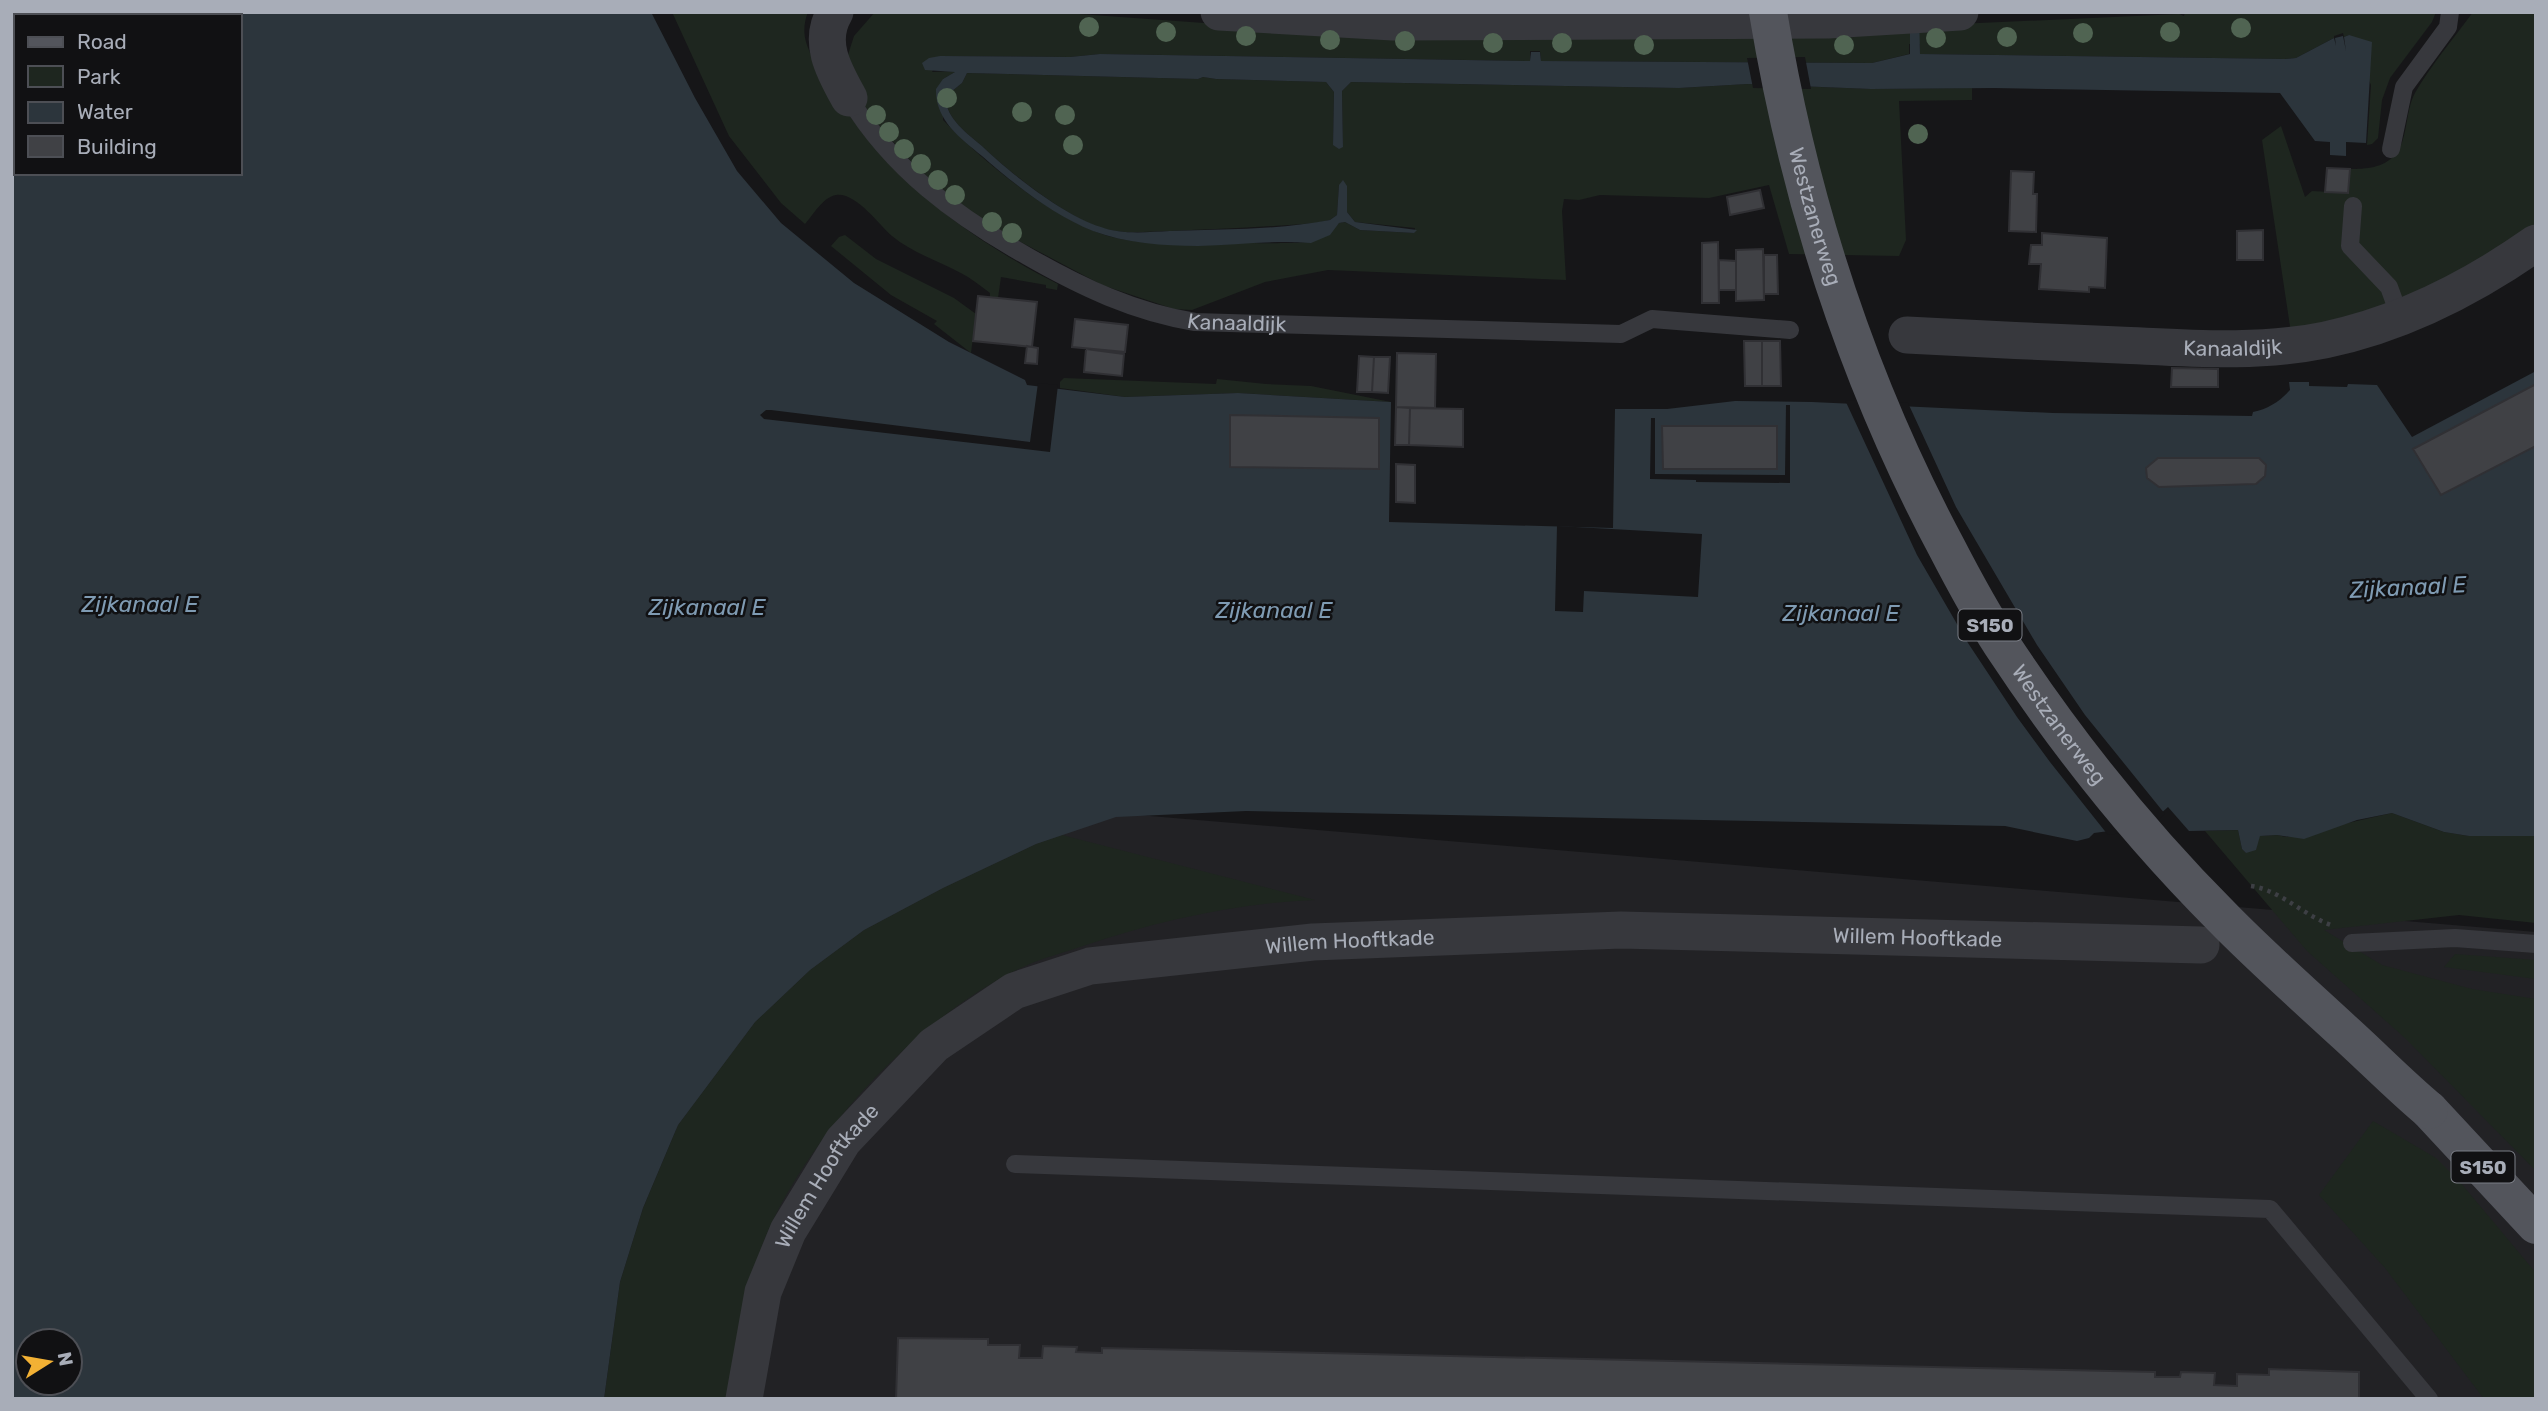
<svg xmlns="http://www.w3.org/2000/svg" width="2548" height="1411" viewBox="0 0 2548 1411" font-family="Rubik,sans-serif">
	<rect width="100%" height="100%" fill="#161618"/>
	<path fill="#222225" d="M684 777 2536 932V1399H670Z"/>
	<path fill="#1e261f" d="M672 12H808C797 40 813 57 827 81 882 173 963 236 1058 284L1057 290 1046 288V285L1001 277 998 298 990 297V293C983 288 976 282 968 277 943 262 915 255 892 236 879 225 856 192 836 195 823 197 813 215 805 224L781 203 729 136Z
		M875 12H1051L1246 26 1935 25 2179 14 2184 16 2185 12H2436L2432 22 2390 78 2382 100 2378 138 2372 144 2367 145 2371 85 2349 35 2344 37 2343 33 2334 36V38L2296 58 2285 59 1920 54V44H1909V54L1872 63 1541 61 1540 51H1530V61L1100 54 1070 57 940 56 932 72 957 71 943 79V120C982 161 1057 223 1112 237 1154 247 1197 244 1239 243 1251 243 1307 244 1313 241 1322 236 1331 229 1339 223L1345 222 1360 230 1414 233 1415 228 1355 222 1347 212V186L1339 185 1337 215 1330 220 1316 223C1267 227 1219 229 1171 231 1148 231 1124 235 1101 228 1065 216 1010 173 982 146 968 134 944 117 946 96L962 83 967 73 1198 79 1203 77 1216 79 1326 82 1334 92 1333 145 1343 146 1342 91 1351 82 1679 88 1746 84 1871 89 1972 88V100L1899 101 1906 240 1899 256 1789 254 1769 185 1709 198 1600 195 1579 200 1564 199 1562 211 1566 280 1328 270 1265 282 1192 310 1174 309 1102 285 987 224 929 180 880 128 856 94 846 61 854 36Z
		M2473 12H2536V232L2446 287 2291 333 2262 140 2281 126 2305 197 2312 191 2348 193 2350 169C2366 169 2383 168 2395 155 2408 141 2405 111 2415 93 2431 65 2454 38 2473 12Z
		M845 235 876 259 954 298 976 314 971 353 934 324 937 321 891 295 831 246 839 237Z
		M1064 378 1216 384 1217 379 1266 384 1311 386 1391 402 1238 393 1125 397 1060 388V382Z
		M2392 813 2444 832 2469 836H2536V923L2459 915 2324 930 2382 965 2472 989 2536 999V1171L2405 1038 2307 951 2205 831 2238 830 2242 849 2246 853 2260 836 2277 835 2286 837Z
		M1062 835 1315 900C1236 903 1158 921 1083 946 1066 952 1049 956 1032 963 926 1008 809 1132 765 1238 744 1290 741 1344 735 1399H604L620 1282 643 1208 678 1125 755 1022 810 970 864 930 943 888 1036 844Z
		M2455 954 2536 960V979L2444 967Z
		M2373 1121 2436 1158 2460 1182 2536 1273V1399H2484L2385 1268 2319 1195Z"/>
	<path fill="#2c353c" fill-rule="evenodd" d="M12 12H651L695 98 737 171 781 223 854 283 949 342 1025 380 1027 385 1125 397 1238 393 1391 402 1389 522 1613 528 1615 409H1667L1735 401 1812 402 2053 413 2252 416 2253 412C2268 409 2280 401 2290 390L2289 382H2309V386L2347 387 2348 384 2377 385 2412 437 2536 371V836H2469L2444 832 2392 813 2357 820 2304 839 2277 835 2260 836 2256 850 2246 853 2242 849 2238 830 2189 831 2168 807 2147 826 2094 833 2089 838 2077 841 2005 826 1246 811 1116 817 1036 844 943 888 864 930 810 970 755 1022 678 1125 643 1208 620 1282 604 1399H12ZM16 16H240V173H16ZM28 1341H70V1383H28Z
		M1910 12H1919L1920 54 2285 59 2296 58 2334 38 2336 46 2335 38 2343 36 2346 51 2344 37 2349 35 2372 42 2366 143 2346 142V156L2330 155V142L2315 141 2280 93 1994 88 1871 89 1747 84 1679 88 1351 82 1342 91 1343 147 1339 149 1333 145 1334 92 1326 82 1216 79 1203 77 1198 79 967 73 962 83 946 96C944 117 968 134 982 146 1010 173 1063 215 1101 227 1122 235 1148 232 1170 231 1223 229 1278 230 1330 220L1337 215 1339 185 1343 180 1347 186V212L1355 222 1417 230 1414 233 1360 230 1345 222 1339 223 1330 235 1311 243C1273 240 1236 245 1198 246 1164 246 1125 243 1093 231 1053 215 1014 184 982 156 960 138 935 120 936 89L943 79 955 72 925 70 922 63 929 58 940 56 1070 57 1100 54 1530 61 1531 52H1540L1541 61 1872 63 1910 54Z"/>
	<path fill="#161618" d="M1805 57 1811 89 1753 88 1747 58Z
		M1038 383 1058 385 1050 452 764 419 760 415 766 410H771L1030 442Z
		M1845 400 1908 403 1956 507 2037 645 2085 715 2165 814 2149 829 2108 835 2050 762 2017 717 1968 643 1917 555Z
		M1786 405H1790V483L1696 482V480L1650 479 1651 418H1655V474L1785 475Z
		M1557 526 1702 534 1698 597 1584 591 1583 612 1555 611Z"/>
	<path fill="#404145" stroke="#303034" stroke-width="2" d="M2327 168 2350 169 2348 193 2325 192Z
		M2011 171 2034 172 2033 194H2037L2036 232 2009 231Z
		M1760 190 1764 208 1730 215 1727 197Z
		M2263 230V260H2237V231Z
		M2042 233 2107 238 2105 288 2089 287V292L2039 289 2041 264H2029L2031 245H2042Z
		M1718 242 1719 303H1702V243Z
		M1763 249 1764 300 1736 301V250Z
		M1764 255H1777L1778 294H1764Z
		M1719 260 1736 261V290H1719Z
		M978 296 1037 302 1032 347 973 341Z
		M1075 319 1128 325 1125 352 1072 347Z
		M1744 341H1762V386H1745Z
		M1762 341H1780L1781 386H1762Z
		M1027 346 1038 348 1037 364 1025 363Z
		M1086 349 1124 354 1122 376 1084 372Z
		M1397 353 1436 354 1435 408 1396 407Z
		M1359 356 1374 357 1372 392H1357Z
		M1374 357H1390L1388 393 1372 392Z
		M2172 368 2218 369V387H2171Z
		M2534 385 2536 388V446L2441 495 2413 449Z
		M1396 407 1410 408 1409 445H1395Z
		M1410 408 1463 409V447L1409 445Z
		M1230 415 1379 418V469L1230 467Z
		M1662 426H1777V469H1663Z
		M2158 458H2259L2266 465 2265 476 2256 484 2159 487 2147 478 2146 468Z
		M1396 464 1415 465V503L1396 502Z
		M898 1338 988 1339V1345H1020L1019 1358H1042L1043 1346 1077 1347 1076 1352 1102 1353V1348L2155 1372V1377H2180L2181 1372 2215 1373 2214 1385 2237 1386V1374L2269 1375V1369L2359 1372V1399H896Z"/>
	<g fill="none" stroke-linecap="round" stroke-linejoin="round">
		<path stroke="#3d3f44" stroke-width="4.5" stroke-dasharray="3.5 5" stroke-linecap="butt" d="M2251 886C2280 890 2303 915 2331 925"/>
		<g stroke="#37383d" stroke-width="18">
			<path id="s1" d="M849 98C892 169 956 216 1027 256 1081 287 1134 312 1195 322L1621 334 1652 319 1790 330"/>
			<path d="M2391 149 2404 87 2448 27 2450 12"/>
			<path d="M2353 206 2350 246 2389 287 2400 317"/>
			<path d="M2352 943 2455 938 2536 944"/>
			<path d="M1015 1164 2270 1209 2429 1399"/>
		</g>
		<g stroke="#37383d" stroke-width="37">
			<path d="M835 12C817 42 834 71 849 98"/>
			<path d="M1219 12 1393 22 1828 20 1960 12"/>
			<path id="s2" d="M1907 335C1978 339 2048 342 2119 345 2188 348 2257 354 2325 340 2402 324 2472 288 2536 243"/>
			<path id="s3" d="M744 1399 763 1292 788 1231 843 1141 934 1045 1014 991 1090 966 1313 942 1621 930 2201 945"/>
		</g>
		<path stroke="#53555c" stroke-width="38" d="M2429 1110 2536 1225"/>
		<path stroke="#53555c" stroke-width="38" id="s4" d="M1768 12C1799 199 1857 380 1947 548 1964 581 1982 614 2002 645 2066 742 2140 835 2222 917 2260 956 2302 993 2342 1030 2371 1056 2399 1085 2429 1110"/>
	</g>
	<g fill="#506452">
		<circle cx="1089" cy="27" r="10"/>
		<circle cx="2241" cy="28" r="10"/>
		<circle cx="1166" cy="32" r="10"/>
		<circle cx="2170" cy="32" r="10"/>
		<circle cx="2083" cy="33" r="10"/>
		<circle cx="1246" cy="36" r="10"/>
		<circle cx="2007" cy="37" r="10"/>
		<circle cx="1936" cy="38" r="10"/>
		<circle cx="1330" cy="40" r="10"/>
		<circle cx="1405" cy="41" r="10"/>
		<circle cx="1493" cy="43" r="10"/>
		<circle cx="1562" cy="43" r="10"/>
		<circle cx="1644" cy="45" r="10"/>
		<circle cx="1844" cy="45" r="10"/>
		<circle cx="947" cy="98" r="10"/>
		<circle cx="1022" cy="112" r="10"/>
		<circle cx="876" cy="115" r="10"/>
		<circle cx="1065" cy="115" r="10"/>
		<circle cx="889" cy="132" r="10"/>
		<circle cx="1918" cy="134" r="10"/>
		<circle cx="1073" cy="145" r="10"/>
		<circle cx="904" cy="149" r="10"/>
		<circle cx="921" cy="164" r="10"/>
		<circle cx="938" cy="180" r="10"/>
		<circle cx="955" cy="195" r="10"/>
		<circle cx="992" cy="222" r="10"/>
		<circle cx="1012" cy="233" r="10"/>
	</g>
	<g text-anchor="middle" stroke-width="5" stroke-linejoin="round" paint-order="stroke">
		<g fill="#111113" stroke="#7b7e86" stroke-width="2">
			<rect x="1958.5" y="609.5" width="63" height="31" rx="5"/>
			<rect x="2451.5" y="1151.5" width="63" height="31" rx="5"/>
		</g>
		<g font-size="19" font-weight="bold" fill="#a8adb8">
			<text x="1990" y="632">S150</text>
			<text x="2483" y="1174">S150</text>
		</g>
		<g font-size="21" fill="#a8adb8" stroke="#111113">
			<text dy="7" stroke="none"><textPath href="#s4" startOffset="210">Westzanerweg</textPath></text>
			<text dy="7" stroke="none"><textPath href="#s1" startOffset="464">Kanaaldijk</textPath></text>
			<text dy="7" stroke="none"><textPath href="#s2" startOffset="326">Kanaaldijk</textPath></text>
			<text dy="7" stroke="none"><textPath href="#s4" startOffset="777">Westzanerweg</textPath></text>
			<text dy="7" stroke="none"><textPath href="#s3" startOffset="1418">Willem Hooftkade</textPath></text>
			<text dy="7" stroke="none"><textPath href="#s3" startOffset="850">Willem Hooftkade</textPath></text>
			<text dy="7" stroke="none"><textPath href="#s3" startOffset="242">Willem Hooftkade</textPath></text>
		</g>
		<g font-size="23" font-style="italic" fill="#7f9bb3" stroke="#111113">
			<text transform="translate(2408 587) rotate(-3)" y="8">Zijkanaal E</text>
			<text x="140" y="612">Zijkanaal E</text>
			<text x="707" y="615">Zijkanaal E</text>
			<text x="1274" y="618">Zijkanaal E</text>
			<text x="1841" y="621">Zijkanaal E</text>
		</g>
	</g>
	<rect width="2548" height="1411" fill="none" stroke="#a8adb8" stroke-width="28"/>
	<rect x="14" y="14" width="228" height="161" fill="#111113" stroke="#4d4f55" stroke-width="2"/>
	<rect x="28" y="37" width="35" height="10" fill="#53555c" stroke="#4d4f55" stroke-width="2"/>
	<text x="77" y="49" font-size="21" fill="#a8adb8">Road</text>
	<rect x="28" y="66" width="35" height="21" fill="#1e261f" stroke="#4d4f55" stroke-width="2"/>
	<text x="77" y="84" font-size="21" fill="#a8adb8">Park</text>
	<rect x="28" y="102" width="35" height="21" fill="#2c353c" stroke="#4d4f55" stroke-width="2"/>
	<text x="77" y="119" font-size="21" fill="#a8adb8">Water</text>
	<rect x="28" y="136" width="35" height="21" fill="#404145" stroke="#4d4f55" stroke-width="2"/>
	<text x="77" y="154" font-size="21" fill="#a8adb8">Building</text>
	<g transform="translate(49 1362) rotate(79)"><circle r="33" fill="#111113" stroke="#4d4f55" stroke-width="2"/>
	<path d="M0-5L12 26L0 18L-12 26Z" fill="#f2b134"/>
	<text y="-10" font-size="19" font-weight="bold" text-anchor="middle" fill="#a8adb8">N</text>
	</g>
</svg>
